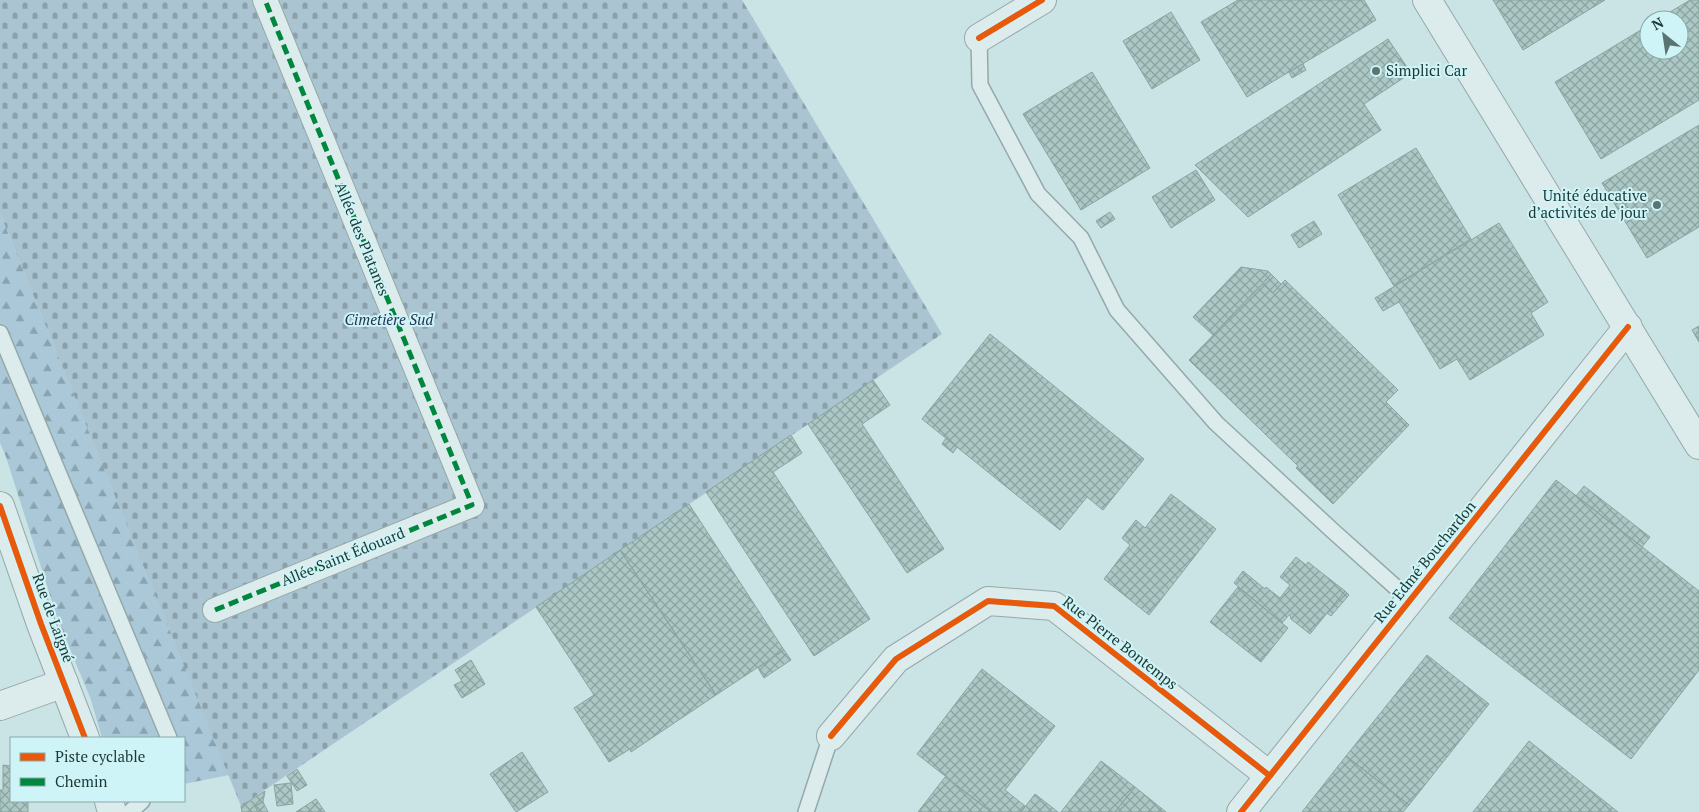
<svg xmlns="http://www.w3.org/2000/svg" width="1699" height="812" viewBox="0 0 1699 812" font-family="'PT Serif',serif">
	<defs>
		<pattern id="forest-firs" width="22" height="20" patternUnits="userSpaceOnUse" patternTransform="scale(1.25)"><rect width="22" height="20" fill="#abc8d9"/><path d="M5 1l3.5 6h-7zM16 11l3.5 6h-7z" fill="#8aa3b1"/></pattern>
		<pattern id="cemetery-stones" width="16" height="16" patternUnits="userSpaceOnUse" patternTransform="scale(1.25)"><rect width="16" height="16" fill="#abc4d2"/><path d="M2 7V4a2 2 0 0 1 4 0v3zM10 15v-3a2 2 0 0 1 4 0v3z" fill="#8aa0ab"/></pattern>
		<pattern id="building-cross-hatch" width="8" height="8" patternUnits="userSpaceOnUse" patternTransform="scale(1.25)"><rect width="8" height="8" fill="#abc8c5"/><path d="M0 0l8 8M0 8l8-8" fill="none" stroke="#8aa3a1"/></pattern>
	</defs>
	<rect width="100%" height="100%" fill="#cae3e5"/>
	<path fill="url(#forest-firs)" d="M0 213 229 775 184 784V738H102L91 700 57 617 6 457 0 443Z"/>
	<path fill="url(#cemetery-stones)" d="M0 0H742L942 334 241 806 0 213Z"/>
	<path fill="url(#building-cross-hatch)" stroke="#89a4a1" d="M1238 0H1364L1376 20 1247 97 1201 22Z
		M1493 0H1605L1523 50Z
		M1690 0H1699V100L1601 159 1555 82 1649 25V50H1679V20H1657Z
		M1171 12 1200 60 1152 89 1123 41Z
		M1388 39 1411 73 1364 104 1381 130 1248 217 1195 165Z
		M1303 64 1306 70 1292 78 1289 72Z
		M1092 72 1150 168 1081 210 1023 114Z
		M1699 125V227L1647 258 1602 183Z
		M1416 148 1471 239 1394 286 1338 195Z
		M1196 170 1215 200 1171 228 1152 197Z
		M1110 212 1115 219 1101 228 1096 221Z
		M1314 221 1322 234 1299 248 1291 235Z
		M1499 223 1548 302 1531 313 1544 335 1470 380 1457 359 1440 369 1399 302 1383 311 1375 298Z
		M1241 267 1268 271 1271 274 1213 335 1193 317Z
		M1271 274 1281 284 1273 293 1263 284Z
		M1285 280 1398 390 1386 402 1409 425 1333 504 1296 468 1298 466 1189 360 1263 284 1273 293Z
		M1699 326V342L1692 330Z
		M990 334 1144 459 1103 510 1087 497 1060 530 922 419Z
		M873 380 890 405 862 424 944 549 907 573 808 424Z
		M791 435 802 453 773 472 870 619 814 656 706 492Z
		M946 438 957 447 953 453 942 444Z
		M1556 480 1699 591V670L1631 759 1449 618Z
		M1584 486 1650 537 1642 547 1576 496Z
		M1171 494 1216 529 1149 615 1104 579 1130 545 1122 538 1136 520 1145 528Z
		M689 504 784 650 716 695 620 550Z
		M620 550 716 695 631 752 630 749 609 762 574 708 594 695 536 607Z
		M1296 557 1306 565 1308 562 1345 591 1310 634 1291 619 1290 614 1282 623 1234 583 1243 571 1265 589 1266 587 1280 598 1290 585 1280 577Z
		M1238 587 1288 628 1261 662 1210 622Z
		M1345 591 1349 595 1331 616 1327 613Z
		M784 650 791 660 764 678 758 668Z
		M1427 655 1489 704 1409 805 1346 756Z
		M471 660 485 684 462 698 454 685 462 681 455 670Z
		M982 669 1055 726 1005 790 1025 806 1021 812H991L917 754Z
		M1529 741 1618 812H1473Z
		M522 752 548 792 516 812 490 774Z
		M1346 756 1409 805 1403 812H1302Z
		M1101 761 1135 787 1115 812H1061Z
		M3 765 11 766V801H28V812H0V790H3Z
		M297 769 307 785 297 791 287 776Z
		M945 777 991 812H918Z
		M291 783 293 804 277 806 274 785Z
		M1135 787 1166 812H1115Z
		M265 791 263 802 255 806 258 812H242L241 806Z
		M1035 794 1058 812H1021Z
		M316 799 325 812H296Z
		M263 802 268 812H258L255 806Z"/>
	<g fill="none" stroke-linecap="round" stroke-linejoin="round">
		<g stroke="#94a9a8" stroke-width="18">
			<path id="service" d="M979 38 980 85 1038 194 1081 238 1117 310 1216 423 1334 532 1410 600
				M0 333 169 738
				M130 812 142 801
				M806 812 831 736"/>
		</g>
		<g stroke="#94a9a8" stroke-width="26">
			<path id="pedestrian" d="M215 610 472 505 265 0"/>
		</g>
		<g stroke="#94a9a8" stroke-width="30">
			<path id="minor" d="M1427 0 1699 445
				M979 38 1042 0
				M0 706 64 683
				M831 736 896 659 988 601 1054 606 1270 776
				M1241 812 1628 327"/>
		</g>
		<g stroke="#94a9a8" stroke-width="30">
			<path id="tertiary" d="M0 506 41 624 85 738
				M109 801 112 812"/>
		</g>
		<use href="#service" stroke="#dceced" stroke-width="15"/>
		<use href="#pedestrian" stroke="#dceced" stroke-width="24"/>
		<use href="#minor" stroke="#dceced" stroke-width="28"/>
		<use href="#tertiary" stroke="#dceced" stroke-width="28"/>
		<path stroke="#00873e" stroke-width="5" stroke-dasharray="10 5" stroke-linecap="butt" d="M215 610 472 505 265 0"/>
		<g stroke="#cff4f7" stroke-width="9">
			<path id="cycleway" d="M979 38 1042 0
				M0 506 41 624 85 738
				M831 736 896 659 988 601 1054 606 1270 776
				M1241 812 1628 327"/>
		</g>
		<use href="#cycleway" stroke="#e8590c" stroke-width="6"/>
	</g>
	<g fill="#597472" stroke="#cff4f7" stroke-width="2">
		<circle cx="1376" cy="71" r="5"/>
		<circle cx="1657" cy="205" r="5"/>
	</g>
	<g text-anchor="middle" stroke-width="4" stroke-linejoin="round" paint-order="stroke">
		<g font-size="15" fill="#1c3834" stroke="#cff4f7" text-anchor="start">
			<text x="1386" y="76">Simplici Car</text>
			<text x="1647" y="201" text-anchor="end">Unité éducative<tspan x="1647" dy="17">d’activités de jour</tspan></text>
		</g>
		<g font-size="15" fill="#1c3834" stroke="#cff4f7">
			<text transform="translate(362 239) rotate(68)" y="5">Allée des Platanes</text>
			<text transform="translate(343 557) rotate(-22)" y="5">Allée Saint Édouard</text>
			<text transform="translate(1425 562) rotate(-51)" y="5">Rue Edmé Bouchardon</text>
			<text transform="translate(53 618) rotate(70)" y="5">Rue de Laigné</text>
			<text transform="translate(1120 643) rotate(38)" y="5">Rue Pierre Bontemps</text>
		</g>
		<g font-size="15" font-style="italic" fill="#213556" stroke="#cff4f7">
			<text x="389" y="325">Cimetière Sud</text>
		</g>
	</g>
	<rect x="10" y="737" width="175" height="65" fill="#cff4f7" stroke="#87a9a9"/>
	<rect x="20" y="753" width="25" height="8" fill="#e8590c" stroke="#87a9a9"/>
	<text x="55" y="762" font-size="15" fill="#1c3834">Piste cyclable</text>
	<rect x="20" y="778" width="25" height="8" fill="#00873e" stroke="#87a9a9"/>
	<text x="55" y="787" font-size="15" fill="#1c3834">Chemin</text>
	<g transform="translate(1664 35) rotate(330)"><circle r="24" fill="#cff4f7" stroke="#87a9a9"/>
	<path d="M0-4L9 19L0 12L-9 19Z" fill="#597472"/>
	<text y="-8" font-size="14" font-weight="bold" text-anchor="middle" fill="#1c3834">N</text>
	</g>
</svg>
